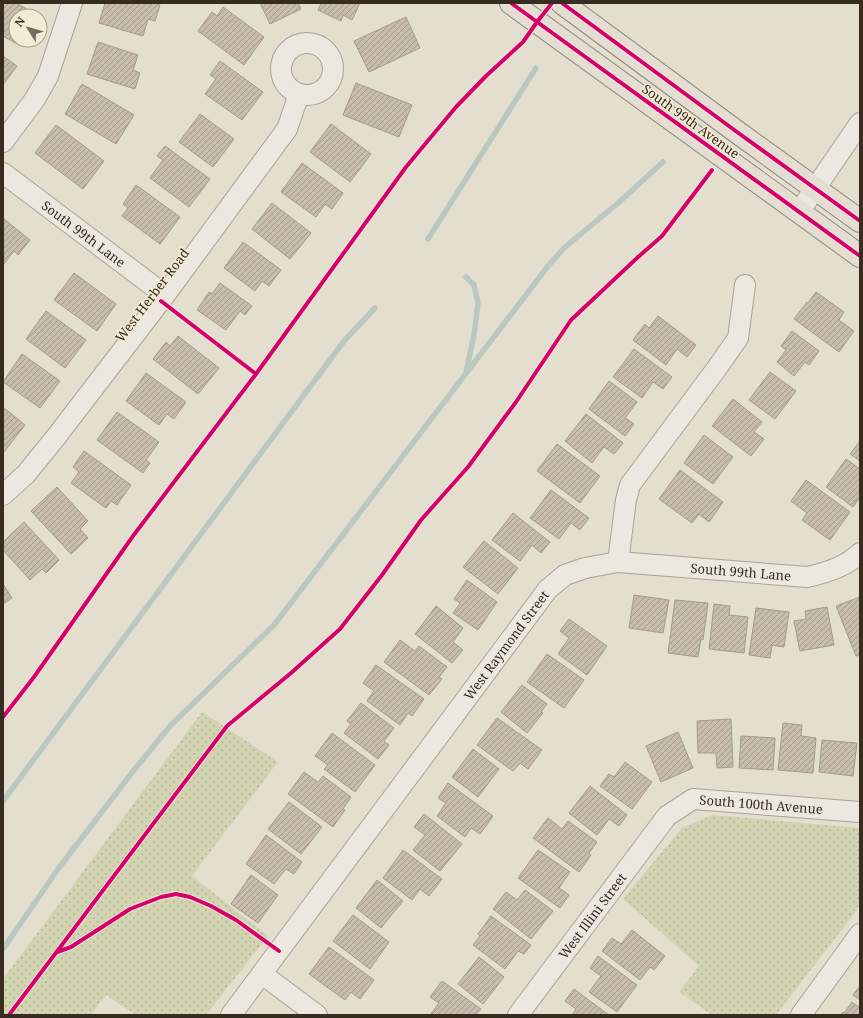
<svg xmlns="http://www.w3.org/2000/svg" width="863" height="1018" viewBox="0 0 863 1018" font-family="'Noto Serif',serif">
	<defs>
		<pattern id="grass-dots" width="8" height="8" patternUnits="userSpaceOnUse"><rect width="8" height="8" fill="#d2d3b1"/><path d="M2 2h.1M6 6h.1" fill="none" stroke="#b5b598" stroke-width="1.8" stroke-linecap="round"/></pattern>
		<pattern id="building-hatch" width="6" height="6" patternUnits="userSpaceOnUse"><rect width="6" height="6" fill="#c8bcaf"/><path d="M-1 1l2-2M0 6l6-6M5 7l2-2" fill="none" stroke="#a3998e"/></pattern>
	</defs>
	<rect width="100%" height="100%" fill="#e4dece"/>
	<path fill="url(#grass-dots)" d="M202 712 278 762 192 876 268 936 206 1015H136L106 995 91 1015H3V979Z
		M712 815 860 828V904L854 914 776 1015H712L679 992 699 966 623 899 682 828Z"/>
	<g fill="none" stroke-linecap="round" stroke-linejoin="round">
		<path stroke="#b9c9bf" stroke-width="5.5" d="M428 239 536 68
			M466 372 474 335 478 303 474 285 466 277
			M3 801 344 341 375 308
			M3 949 58 869 134 770 171 725 274 625 548 266 565 247 617 204 663 162"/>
	</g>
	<path fill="url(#building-hatch)" stroke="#a49a8d" d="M3 3H16L38 15 37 16H16V40H24L21 46 3 36Z
		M105 3H154L160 5 155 21 148 19 143 36 99 23Z
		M260 3H298L301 9 270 24Z
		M321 3H360L352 20 343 15 341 21 318 10Z
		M223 7 264 37 244 65 198 31 212 12 217 16Z
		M406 17 420 48 369 72 354 41Z
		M98 42 138 55 133 70 140 73 135 89 87 74Z
		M3 56 17 66 3 85Z
		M220 61 263 92 242 120 205 94 216 79 210 75Z
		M356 83 412 105 399 137 343 115Z
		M82 84 134 115 116 144 65 114Z
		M200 114 234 139 213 167 179 142Z
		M331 124 371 154 350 182 310 152Z
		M56 125 104 161 83 189 35 153Z
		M165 146 210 179 189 207 150 178 163 160 157 156Z
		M302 163 343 193 332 209 325 204 316 217 281 192Z
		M136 185 180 217 160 244 122 216 128 208 123 204Z
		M272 203 311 233 290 259 252 229Z
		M3 218 30 240 18 255 14 251 4 264 3 263Z
		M243 242 281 270 269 286 262 281 255 291 224 268Z
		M74 273 116 304 97 331 54 300Z
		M220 283 252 306 245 315 240 311 226 330 197 310 209 292 212 294Z
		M816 292 844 312 839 320 854 331 839 352 794 319 807 302 808 303Z
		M46 311 86 340 65 368 26 339Z
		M658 316 696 345 687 357 677 349 666 365 633 340 645 324 649 328Z
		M792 331 819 351 809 365 805 362 794 376 777 362 786 350 781 346Z
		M178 336 219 368 198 394 153 359 166 342 170 346Z
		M634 349 672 377 663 389 653 382 642 398 613 377Z
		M22 354 60 381 40 408 3 382Z
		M770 372 796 391 775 419 749 400Z
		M146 373 186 402 174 419 167 414 159 425 126 401Z
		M609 381 637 402 625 418 634 424 625 436 589 409Z
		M733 399 762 422 754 432 764 439 751 456 712 426Z
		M3 407 25 425 4 452 3 451Z
		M117 412 159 442 146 460 150 463 143 473 97 440Z
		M586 414 623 443 614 454 604 447 592 463 565 441Z
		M704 435 733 457 713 484 684 463Z
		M860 441V461L850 454Z
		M557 444 600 476 580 503 537 471Z
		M84 451 131 485 117 505 111 501 106 508 71 483 79 472 73 467Z
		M846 459 860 469V497L853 507 826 487Z
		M680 470 723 502 709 522 699 514 692 523 659 499Z
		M806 480 850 512 830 540 802 520 807 513 791 501Z
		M57 487 88 521 80 529 88 538 71 554 31 511Z
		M551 490 589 518 580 530 571 523 559 539 530 518Z
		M513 513 550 542 541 553 532 545 520 561 492 540Z
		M24 522 59 560 46 573 42 569 30 580 3 550V542Z
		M484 541 518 568 498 594 463 567Z
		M467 580 497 602 478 630 453 613 460 603 454 599Z
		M3 584 12 598 3 604Z
		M634 595 669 600 663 633 629 628Z
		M860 597V655L856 656 836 606Z
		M675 600 708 603 703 640 701 639 698 657 668 653Z
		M714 604 730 606 729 615 748 617 744 653 709 649Z
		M436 606 463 628 453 642 463 650 452 663 415 634Z
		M827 607 834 645 800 651 794 621 806 619 805 611Z
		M756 608 789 612 784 647 772 645 770 658 749 655Z
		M569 619 607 646 587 675 558 654 569 638 560 631Z
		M400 640 415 651 419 646 447 667 439 677 442 679 429 695 384 662Z
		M547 654 584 680 564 708 527 682Z
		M376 665 424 699 412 716 408 713 400 725 367 701 374 691 363 683Z
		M522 685 547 704 541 712 543 713 527 733 501 712Z
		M361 703 394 728 384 741 389 745 378 759 344 733 351 724 347 721Z
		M497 718 542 750 528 769 520 763 513 771 477 745Z
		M731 719 733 767 717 768 716 753H698L697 721Z
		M783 723 802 725 801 736 816 738 813 773 778 770Z
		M678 732 693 768 661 782 646 746Z
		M332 733 375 765 355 792 324 769 328 765 315 756Z
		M741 736 775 738 773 770 739 768Z
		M822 740 857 743 853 776 819 772Z
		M473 749 499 769 478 797 452 777Z
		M625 762 652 782 632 809 600 786 609 774 614 777Z
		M304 772 318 782 323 776 351 797 343 809 345 810 333 827 288 794Z
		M448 783 493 816 480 834 471 828 465 837 437 816 446 803 438 798Z
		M590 786 627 815 619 826 609 819 597 835 569 813Z
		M289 802 322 827 301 854 268 829Z
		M424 814 462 844 440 871 413 850 425 835 414 827Z
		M548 818 562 829 568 821 597 842 589 853 591 855 579 872 533 838Z
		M266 835 302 862 294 874 286 869 274 884 246 864Z
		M403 850 442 879 429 896 420 889 412 900 383 878Z
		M538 850 570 872 559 888 569 895 560 908 518 878Z
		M251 875 278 895 258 923 231 904Z
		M377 880 403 901 381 928 356 908Z
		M525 890 553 911 531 939 493 909 506 892 517 900Z
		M353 915 389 942 370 969 333 941Z
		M491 916 531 945 524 954 518 951 505 969 473 945 480 936 478 934Z
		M632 930 665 956 654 970 650 967 640 980 602 951 612 938 621 944Z
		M329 947 374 980 360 999 351 992 345 1000 309 974Z
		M598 956 637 985 617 1012 589 992 601 976 590 968Z
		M479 957 504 977 483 1004 458 984Z
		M442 981 481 1009 476 1015H430L439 1003 430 997Z
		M860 986V1000L853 995Z
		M574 989 609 1015H572L576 1009 565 1001Z
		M852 1002 860 1008V1015H841L843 1012 844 1013Z"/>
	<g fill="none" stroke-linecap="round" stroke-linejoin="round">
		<g stroke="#a9a397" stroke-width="22">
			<g id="minor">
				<circle cx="307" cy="69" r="26"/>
				<path d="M3 142 35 99 48 76 72 3"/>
				<path id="s1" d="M3 173 165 295"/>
				<path d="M799 212 860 123"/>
				<path d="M3 495 26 474 56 437 165 295 287 129 299 94"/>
				<path d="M618 562 626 500 630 485 717 368 738 338 745 285"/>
				<path d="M262 974 317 1015"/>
				<path id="s2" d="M231 1015 548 589 565 575 585 568 618 562 807 577C826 573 846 567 860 553"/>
				<path id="s3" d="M518 1015 667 816 693 799 860 812"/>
				<path d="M801 1015 860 934"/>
			</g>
		</g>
		<g stroke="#8f887e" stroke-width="24">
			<path id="major" d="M511 3 860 256
				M562 3 737 132 860 221"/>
		</g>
		<use href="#minor" stroke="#ece8e0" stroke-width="20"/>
		<use href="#major" stroke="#e3ded1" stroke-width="22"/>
		<g stroke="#f4ebd5" stroke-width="6">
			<path id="cycleway" d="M511 3 860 256
				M562 3 737 132 860 221
				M161 301 256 374
				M3 717 34 677 133 536 256 374 406 167 456 107 486 76 523 42 537 22 552 3
				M57 952 71 947 130 909 161 897 176 894 190 897 211 906 236 920 279 951
				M9 1015 227 726 291 673 340 629 382 575 421 520 468 467 516 402 571 320 637 258 662 236 712 170"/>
		</g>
		<use href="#cycleway" stroke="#d6006c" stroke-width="4"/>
	</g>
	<g text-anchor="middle" stroke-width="3" stroke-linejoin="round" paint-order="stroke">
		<g font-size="13" fill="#382b20" stroke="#f4ebd5">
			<text transform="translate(691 121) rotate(36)" y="5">South 99th Avenue</text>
			<text dy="5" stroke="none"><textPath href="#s1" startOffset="101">South 99th Lane</textPath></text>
			<text transform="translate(152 295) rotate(-53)" y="5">West Herber Road</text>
			<text dy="5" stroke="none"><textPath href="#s2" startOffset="731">South 99th Lane</textPath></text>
			<text dy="5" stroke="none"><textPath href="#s2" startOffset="461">West Raymond Street</textPath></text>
			<text dy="5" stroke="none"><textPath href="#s3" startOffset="348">South 100th Avenue</textPath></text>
			<text dy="5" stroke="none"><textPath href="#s3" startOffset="124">West Illini Street</textPath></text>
		</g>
	</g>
	<rect width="863" height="1018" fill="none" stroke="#382b20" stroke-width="8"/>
	<g transform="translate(28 28) rotate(307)"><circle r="19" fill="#f4ebd5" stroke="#a99e8d"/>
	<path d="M0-3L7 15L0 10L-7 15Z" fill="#746a5d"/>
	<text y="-6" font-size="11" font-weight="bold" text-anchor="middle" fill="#382b20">N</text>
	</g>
</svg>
